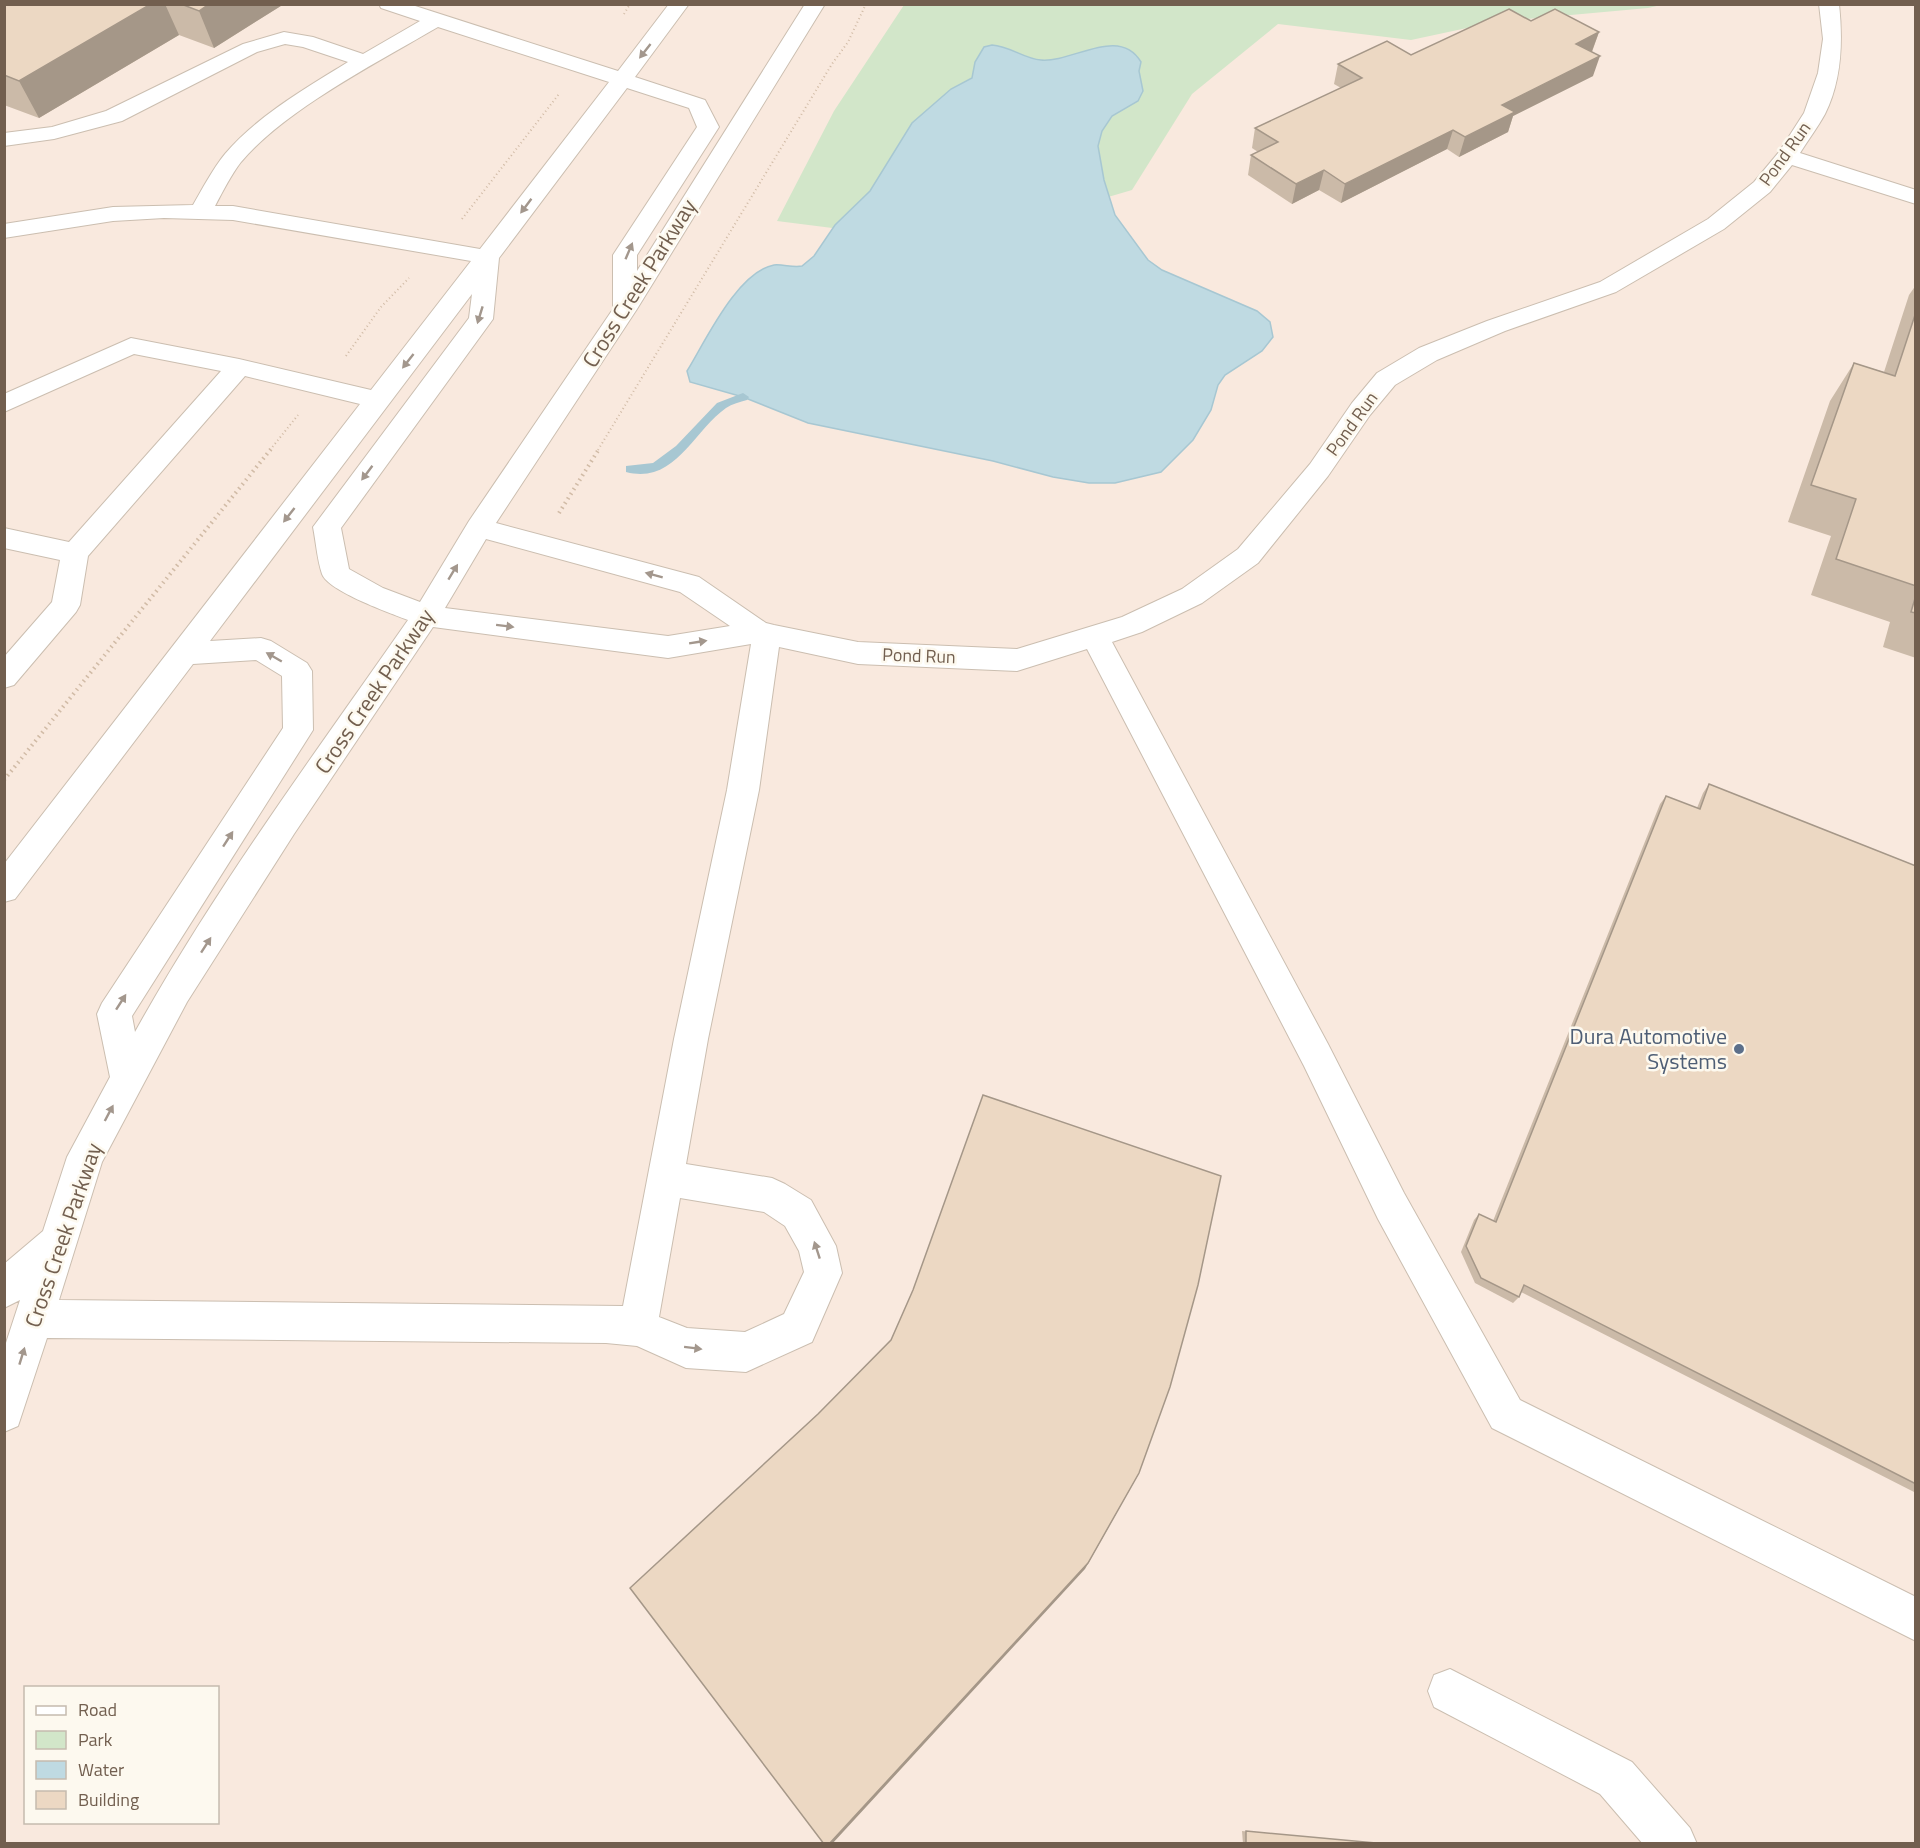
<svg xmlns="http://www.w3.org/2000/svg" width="1920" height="1848" viewBox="0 0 1920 1848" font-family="'Titillium Web',sans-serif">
	<rect width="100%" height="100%" fill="#faf5e9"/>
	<path fill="#f9e9de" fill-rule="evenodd" d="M5 5H1915V1843L5 1844ZM26 1688H218V1822H26Z"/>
	<path fill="#d2e6c9" d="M904 5H1661L1648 8 1495 22 1411 40 1278 24 1192 94 1132 190 951 243 777 221 834 111Z"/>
	<path fill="#bfdae2" stroke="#a7c7d2" stroke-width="1.5" d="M992 45C1010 46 1024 59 1041 60 1072 63 1119 25 1141 62L1139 71 1143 91 1138 101 1112 116 1102 131 1098 146 1104 180 1115 215 1148 260 1162 270 1257 311 1270 322 1273 337 1262 351 1225 375 1218 385 1211 410 1193 440 1161 472 1115 483H1089L1053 477 993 461 808 423 743 397 690 382 687 371C705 342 737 272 774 265 783 264 793 268 802 266L814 256 835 225 870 191 912 123 951 89 972 78 975 62 984 47Z"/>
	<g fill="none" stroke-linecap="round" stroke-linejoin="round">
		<path fill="#a7c7d2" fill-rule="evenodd" d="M743 393 749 397 747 400C740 402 732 404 726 408 693 431 675 485 626 472V466L653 463 676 446 717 403Z"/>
		<g stroke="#cbbeb0" stroke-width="2">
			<path id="minor" d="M379 4H409L618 71 669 4H689L635 77 705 100 719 127 637 255V271L805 4H825L637 309 496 523 699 577 766 623 774 625 858 642 1017 649 1122 617 1182 589 1238 549 1310 464 1352 403 1377 373 1419 348 1487 321 1600 282 1708 219 1754 182 1779 152 1804 113 1818 73 1823 39 1819 4H1839C1843 41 1842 80 1825 114 1818 127 1808 140 1800 153L1916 190V204L1792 165 1770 192 1724 229 1616 292 1505 331 1437 360 1395 385 1370 415 1328 476 1258 563 1202 603 1142 632 1112 642 1328 1044 1404 1193 1520 1400 1916 1597V1641L1492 1428 1378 1219 1304 1066 1087 649 1017 671 858 664 779 647 759 790 708 1039 686 1164 772 1178 785 1184 811 1200 836 1246 842 1273 812 1342 746 1372 686 1368 637 1346 606 1343 47 1338 18 1426 4 1432V1349L20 1300 4 1308V1264L43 1231 67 1157 110 1077 97 1014 102 1003 283 728 282 676 256 660 193 664 15 899 4 902V864L360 404 245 376 88 556 80 605 76 612 14 685 4 688V657L52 602 60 560 4 548V528L69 542 221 371 134 354 4 412V394L131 338 239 359 371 390 471 261 233 220 164 218 113 221 4 238V224L113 207 193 205C203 188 212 170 225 154 257 116 306 88 348 62L303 47 285 44 257 52 122 121 54 139 4 146V133L52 127 106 111 243 44 284 32 313 37 363 54 420 21 381 8ZM438 27 609 82 480 249 233 206H215C223 191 231 175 241 162 286 109 378 62 438 27ZM627 88 689 108 697 127 613 255V309L469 521 420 602 383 588 349 569 341 528 493 319 499 258ZM472 294 469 318 313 527C316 542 317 559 322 574 328 591 390 613 408 620 314 755 215 888 135 1032L132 1016 313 730 312 671 307 663 271 641 261 638 210 641ZM486 539 680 592 730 626 668 636 445 608ZM433 627 668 658 751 644 727 790 674 1039 623 1306 59 1300 102 1162 187 1002 294 834ZM680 1198 764 1212 785 1226 799 1251 804 1272 784 1314 745 1332 687 1328 659 1317Z
				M1450 1669 1632 1762 1690 1828 1697 1844H1643L1600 1794 1434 1707 1428 1691 1434 1675Z"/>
		</g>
		<path stroke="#d1bba6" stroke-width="2" stroke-dasharray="1 3" stroke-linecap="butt" d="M624 14 630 4
			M462 219 559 94
			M346 356 381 307 409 278
			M270 450 298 415
			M598 450 832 64 848 42 866 4"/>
		<path stroke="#d1bba6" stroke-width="4" stroke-dasharray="1.5 4" stroke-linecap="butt" d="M559 513 599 449
			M4 780 271 449"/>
		<use href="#minor" fill="#fff" fill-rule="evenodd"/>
	</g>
	<path fill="#cbbaa8" d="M4 4H284L214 48 179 35 39 118 4 105Z
		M1531 21 1599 32 1592 52 1593 76 1513 116 1508 132 1459 157 1447 149 1341 203 1319 190 1292 204 1248 175 1251 155 1258 152 1252 148 1255 128 1341 88 1334 84 1338 64 1411 55Z
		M1916 285V658L1883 647 1890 622 1811 595 1831 536 1788 522 1830 401 1854 363 1884 372 1909 295Z
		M1709 784 1916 866V1493L1521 1292 1519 1297 1513 1303 1475 1283 1461 1252 1474 1220 1479 1214 1493 1221 1660 804 1666 796 1697 808 1703 793Z
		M1242 1831 1387 1844H1243Z"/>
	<path fill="#a59788" d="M151 4H165L179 35 39 118 19 81Z
		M209 4H284L214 48 199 11Z
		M1599 32 1592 51 1569 63 1576 44Z
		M1600 56 1593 76 1513 116 1508 132 1459 157 1465 137 1502 105Z
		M1453 130 1447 149 1341 203 1345 184Z
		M1324 170 1319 190 1292 204 1296 184Z
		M1139 1473 1085 1569 832 1844H829Z"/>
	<path fill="#ecd8c3" stroke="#a59788" stroke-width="1.5" d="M4 4H151L19 81 4 75Z
		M181 4H209L199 11Z
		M1509 9 1531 21 1555 9 1599 32 1576 44 1600 56 1502 105 1515 112 1465 137 1453 130 1345 184 1324 170 1296 184 1251 155 1278 142 1255 128 1362 78 1338 64 1387 41 1411 55Z
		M1916 312V586L1836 559 1856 499 1811 485 1854 363 1895 376Z
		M1916 595V613L1911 612Z
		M1709 784 1916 866V1484L1524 1285 1519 1297 1481 1278 1466 1246 1479 1214 1496 1222 1666 796 1700 809Z
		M983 1095 1221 1176 1198 1285 1170 1387 1139 1473 1088 1563 829 1844H824L630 1588 818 1414 891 1340 913 1290Z
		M1246 1831 1387 1844H1246Z"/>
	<defs><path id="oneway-solid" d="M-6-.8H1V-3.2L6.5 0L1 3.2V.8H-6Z" transform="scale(1.5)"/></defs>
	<g fill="#a3978d">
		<use href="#oneway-solid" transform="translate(645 51) rotate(128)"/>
		<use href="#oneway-solid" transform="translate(526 206) rotate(127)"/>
		<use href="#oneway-solid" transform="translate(629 251) rotate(-67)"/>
		<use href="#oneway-solid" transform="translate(480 315) rotate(107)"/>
		<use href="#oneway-solid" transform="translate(408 361) rotate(128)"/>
		<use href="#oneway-solid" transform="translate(367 473) rotate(127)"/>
		<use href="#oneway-solid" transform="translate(289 515) rotate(128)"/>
		<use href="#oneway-solid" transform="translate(453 572) rotate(-59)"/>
		<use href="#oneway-solid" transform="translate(654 575) rotate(-165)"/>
		<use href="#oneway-solid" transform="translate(505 626) rotate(7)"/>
		<use href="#oneway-solid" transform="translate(698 642) rotate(-9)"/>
		<use href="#oneway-solid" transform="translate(274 657) rotate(-150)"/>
		<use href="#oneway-solid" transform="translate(228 839) rotate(-57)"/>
		<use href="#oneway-solid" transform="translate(206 945) rotate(-57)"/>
		<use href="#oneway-solid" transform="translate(121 1002) rotate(-57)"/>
		<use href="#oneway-solid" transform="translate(109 1113) rotate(-62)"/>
		<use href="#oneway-solid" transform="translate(817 1250) rotate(-108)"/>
		<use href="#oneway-solid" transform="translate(693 1348) rotate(7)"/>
		<use href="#oneway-solid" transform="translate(22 1356) rotate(-73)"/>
	</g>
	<circle fill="#5c6f8a" stroke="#fdf9ef" stroke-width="2" cx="1739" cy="1049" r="6"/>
	<g text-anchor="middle" stroke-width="5" stroke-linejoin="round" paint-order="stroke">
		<g font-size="18" fill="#725f4f" stroke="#fdf9ef">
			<text transform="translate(1785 154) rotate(-54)" y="6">Pond Run</text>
			<text transform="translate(1352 424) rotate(-54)" y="6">Pond Run</text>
			<text transform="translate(919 656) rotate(2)" y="6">Pond Run</text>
		</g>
		<g font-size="22" fill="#725f4f" stroke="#fdf9ef">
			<text transform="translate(639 283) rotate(-58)" y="8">Cross Creek Parkway</text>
			<text transform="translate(374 691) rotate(-56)" y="8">Cross Creek Parkway</text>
			<text transform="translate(63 1235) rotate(-71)" y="8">Cross Creek Parkway</text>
		</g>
		<g font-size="22" fill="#4e5e75" stroke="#fdf9ef" text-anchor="end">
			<text x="1727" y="1044">Dura Automotive<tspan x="1727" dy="25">Systems</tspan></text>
		</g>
	</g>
	<rect width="1920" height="1848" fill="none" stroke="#725f4f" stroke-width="12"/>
	<rect x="24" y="1686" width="195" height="138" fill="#fdf9ef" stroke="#c5bbaf" stroke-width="1.5"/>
	<rect x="36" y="1706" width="30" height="9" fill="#ffffff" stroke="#c5bbaf" stroke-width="1.5"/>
	<text x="78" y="1716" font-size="18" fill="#725f4f">Road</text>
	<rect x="36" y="1731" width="30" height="18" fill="#d2e6c9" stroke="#c5bbaf" stroke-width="1.5"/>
	<text x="78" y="1746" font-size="18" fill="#725f4f">Park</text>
	<rect x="36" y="1761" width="30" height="18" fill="#bfdae2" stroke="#c5bbaf" stroke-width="1.5"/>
	<text x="78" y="1776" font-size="18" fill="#725f4f">Water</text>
	<rect x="36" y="1791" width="30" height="18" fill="#ecd8c3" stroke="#c5bbaf" stroke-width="1.5"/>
	<text x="78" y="1806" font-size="18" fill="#725f4f">Building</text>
</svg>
